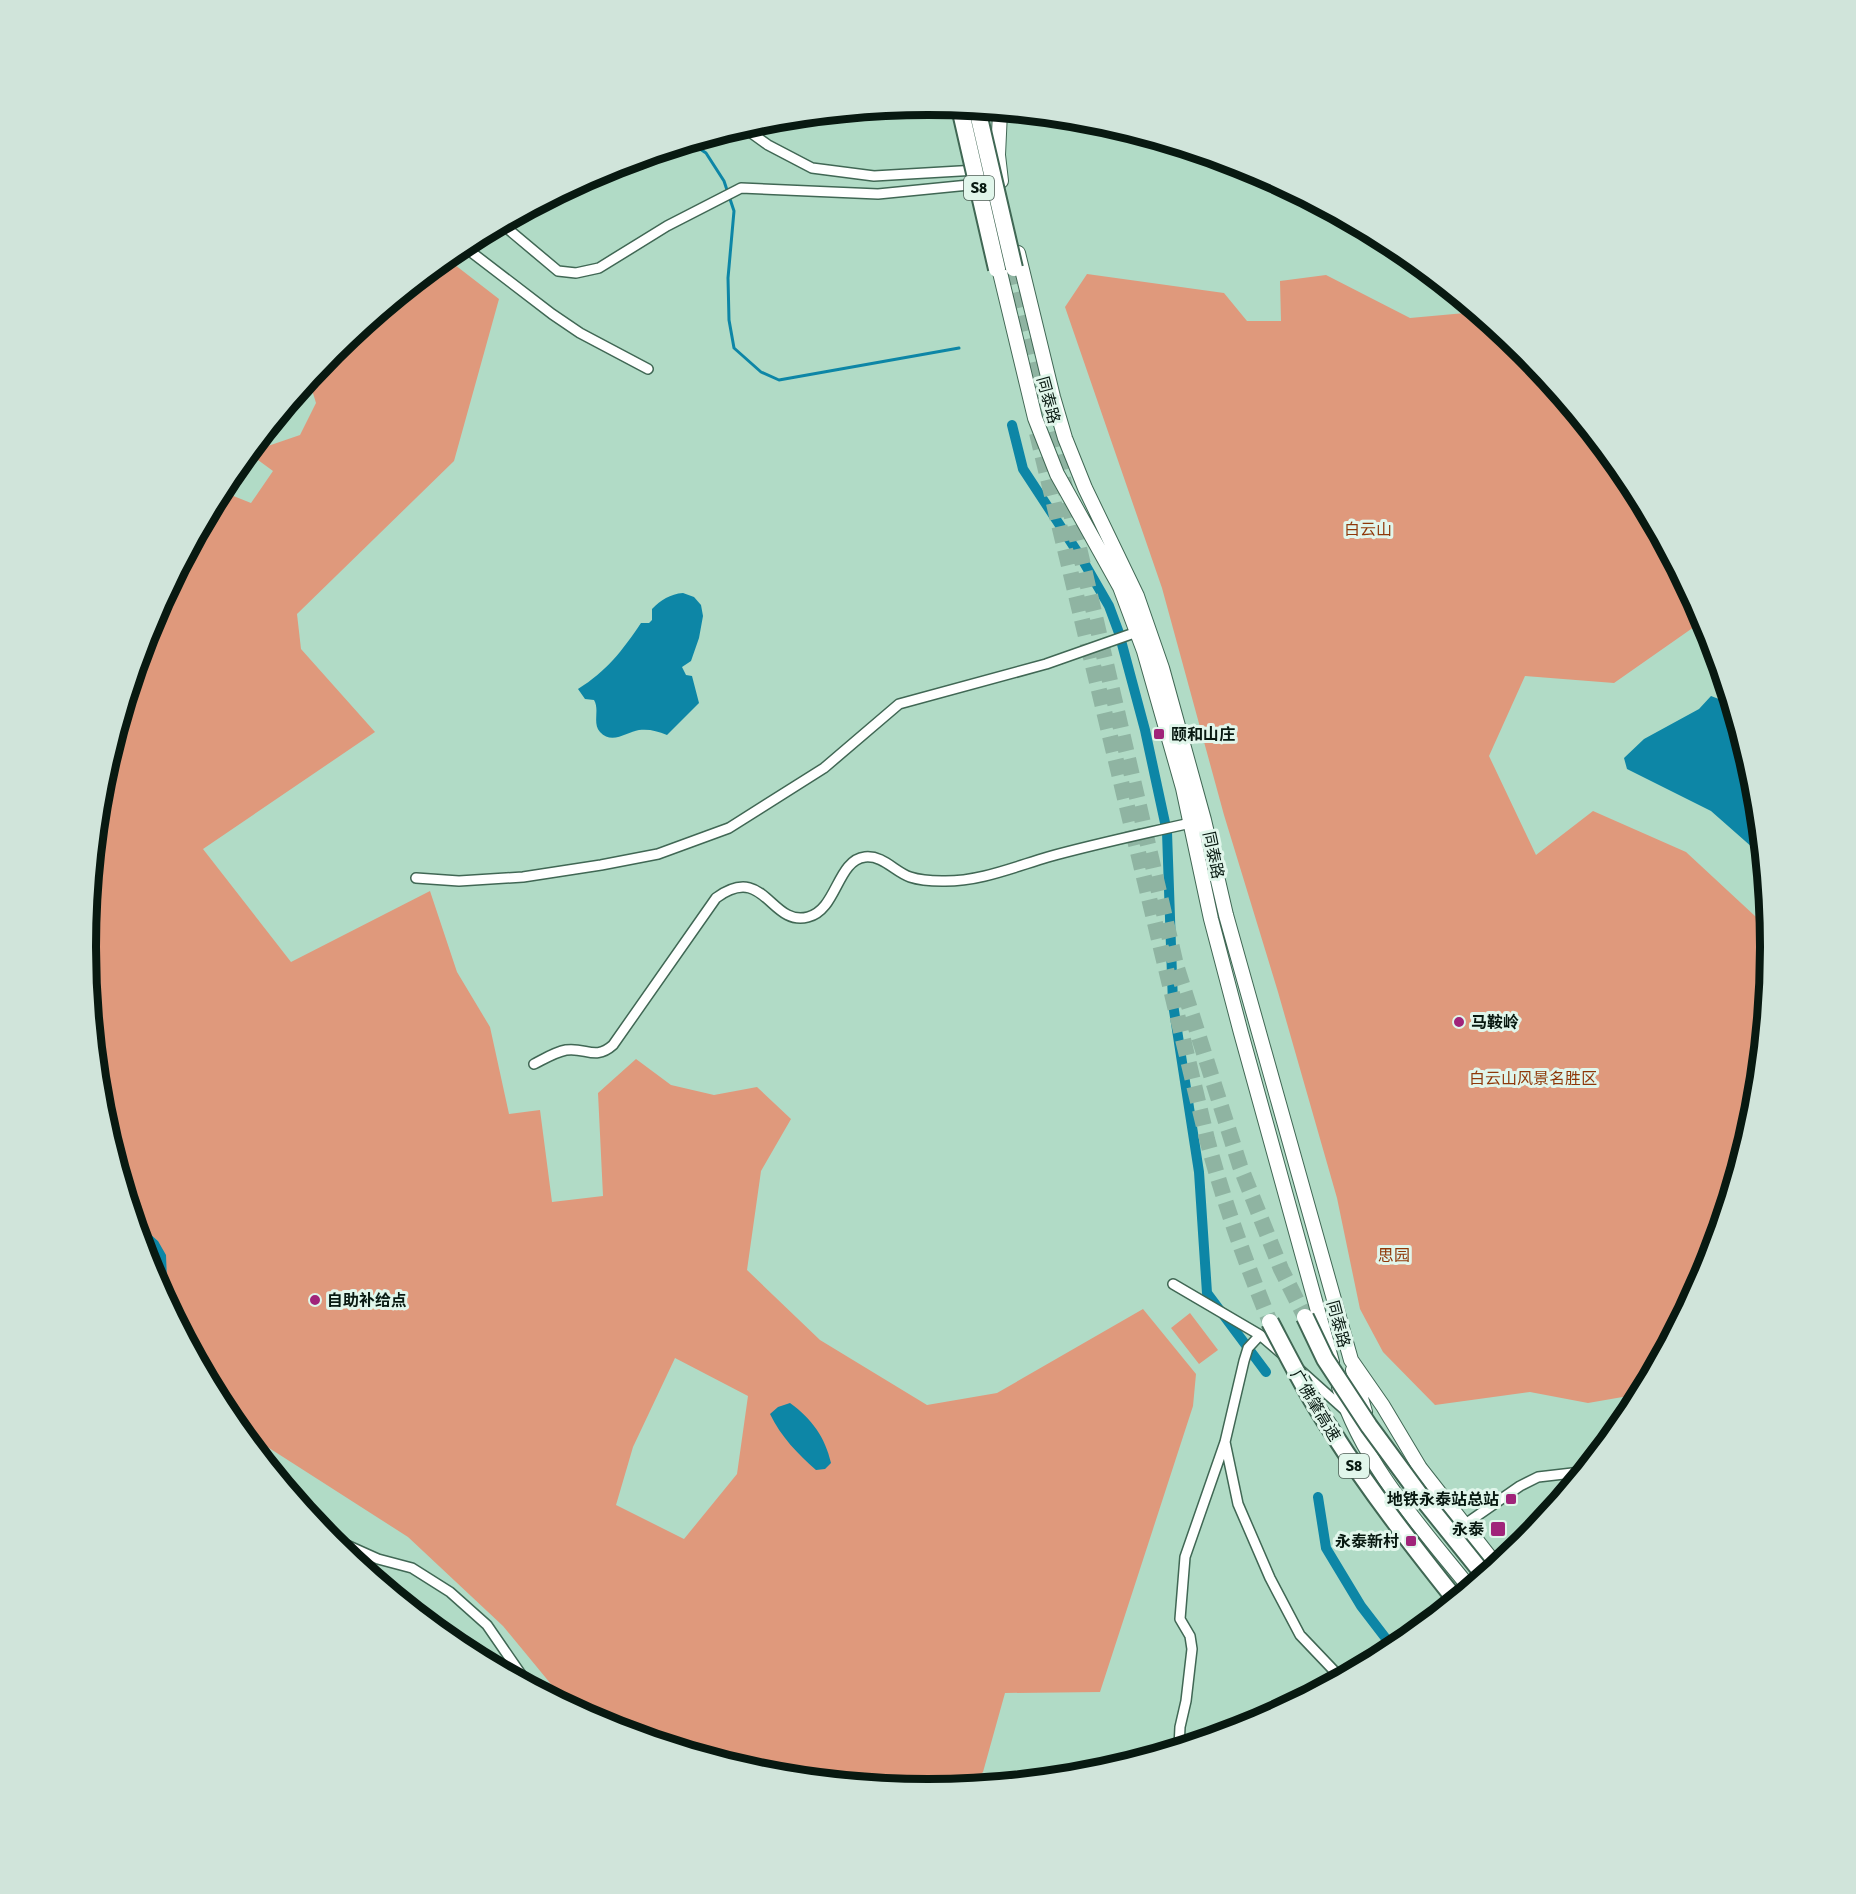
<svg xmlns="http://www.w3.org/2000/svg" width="1856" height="1894" viewBox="0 0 1856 1894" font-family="Signika,'Noto Sans SC',sans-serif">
	<rect width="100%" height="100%" fill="#b1dbc6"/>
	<path fill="#df997c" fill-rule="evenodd" d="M446 258 499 299 454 461 297 614 301 649 375 732 203 849 291 962 430 891 457 972 490 1027 509 1114 540 1110 552 1202 603 1196 598 1093 636 1059 671 1085 714 1095 757 1087 791 1119 761 1171 747 1270 820 1340 927 1405 997 1393 1143 1309 1196 1374 1193 1406 1100 1692 1005 1693 983 1772 971 1785 928 1789 763 1773 605 1725 569 1706 503 1626 408 1537 255 1439 248 1440 227 1415 163 1294 167 1280 158 1241 141 1226 130 1204 102 1111 86 947 102 782 150 624 221 491 251 503 273 471 258 460 265 447 300 435 316 403 309 380 333 351ZM675 1358 748 1396 737 1474 684 1539 616 1505 633 1447Z
		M1087 274 1224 293 1247 321H1281L1280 281 1326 275 1410 318 1476 312 1524 352 1629 479 1704 620 1614 683 1525 676 1489 756 1536 855 1593 811 1686 852 1769 929 1770 947 1754 1112 1706 1270 1640 1394 1588 1403 1530 1392 1435 1405 1383 1352 1360 1309 1337 1198 1278 992 1224 815 1162 588 1065 307Z
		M1190 1313 1218 1350 1199 1364 1171 1328Z"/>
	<path fill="#0d86a6" d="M683 593 694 597 701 605 703 616 699 638 691 661 682 667 686 675 692 676 699 703 667 735C657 731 650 729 639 730 627 732 612 745 600 732 592 723 600 710 594 700L585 699 578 689C607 671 622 651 641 623H649L652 620V609C661 600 670 594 683 593Z
		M1711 696 1724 701 1738 744 1744 749 1754 783 1761 852 1753 848 1711 811 1627 769 1624 758 1644 739 1699 709Z
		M130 1204 141 1226 158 1241 166 1255 167 1280 163 1294 150 1269Z
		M790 1403C812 1419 825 1437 831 1463L825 1469 816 1470C798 1454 781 1437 770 1414L778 1407Z"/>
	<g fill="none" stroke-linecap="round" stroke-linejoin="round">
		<path stroke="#0d86a6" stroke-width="3" d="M691 143 706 153 724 181 734 211 728 278 729 320 734 348 761 372 779 380 959 348"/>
		<path stroke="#0d86a6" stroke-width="10" d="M1012 425 1023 469 1082 559 1109 606 1119 633 1145 730 1167 832 1173 1004 1199 1172 1207 1293 1266 1372
			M1318 1497 1326 1548 1361 1606 1394 1649"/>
		<path stroke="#8fb4a2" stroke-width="16" stroke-dasharray="16 8" stroke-linecap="butt" d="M1014 268 1176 965 1240 1166 1281 1269 1305 1317
			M1037 433 1207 1139C1224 1203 1245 1261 1270 1322"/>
		<g stroke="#406754" stroke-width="12">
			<path id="street" d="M743 127 768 145 812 168 874 176 977 170
				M502 224 558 271 576 273 599 268 667 226 741 188 878 194 979 184
				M462 245 552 314 580 333 648 369
				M416 878 459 881 523 877 601 865 658 854 729 828 824 768 899 704 1046 664 1137 632
				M534 1064C544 1059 555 1052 566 1050 586 1047 595 1061 613 1045L716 898C765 862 770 927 808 917 837 910 837 860 865 857 883 855 895 872 910 877 919 880 932 881 942 881 978 882 1014 867 1048 857 1095 844 1143 834 1190 823
				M1173 1284 1260 1335 1282 1354
				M1299 1369 1347 1412
				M1225 1442 1238 1504 1270 1578 1300 1635 1340 1677
				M317 1524 340 1542 378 1559 412 1568 450 1592 487 1625 527 1683
				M1464 1525 1520 1486 1538 1477 1581 1472
				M1179 1747 1180 1727 1186 1701 1192 1649 1190 1636 1180 1619 1185 1557 1225 1442 1244 1361 1248 1348 1260 1335"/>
		</g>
		<g stroke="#406754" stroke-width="16">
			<path id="secondary" d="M1000 112 998 155 1001 181
				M1018 253 1053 397 1065 438 1085 488 1137 596 1162 668 1204 820 1226 915 1351 1360 1383 1406 1420 1468 1496 1565
				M997 260 1035 418 1057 474 1120 587 1144 651 1183 788 1211 919 1241 1033 1332 1362
				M1353 1370 1365 1412
				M1339 1387C1363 1464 1420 1526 1469 1587"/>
		</g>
		<use href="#street" stroke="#fff" stroke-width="9"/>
		<use href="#secondary" stroke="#fff" stroke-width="14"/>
		<g stroke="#406754" stroke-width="20" stroke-linecap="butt">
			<path id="highway-bridge" d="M960 108 997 269
				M977 109 1014 268
				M1305 1317 1325 1359 1369 1426 1419 1494 1484 1575
				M1270 1322C1290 1360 1309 1398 1333 1433 1370 1491 1412 1545 1455 1599"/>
		</g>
		<use href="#highway-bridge" stroke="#fff" stroke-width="16"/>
	</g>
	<g fill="#a0247a" stroke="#e1f6eb" stroke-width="2">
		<rect x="1153" y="728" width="12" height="12" rx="3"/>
		<circle cx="1459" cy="1022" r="6"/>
		<circle cx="315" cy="1300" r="6"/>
		<rect x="1505" y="1493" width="12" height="12" rx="3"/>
		<rect x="1490" y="1521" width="16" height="16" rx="3"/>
		<rect x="1405" y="1535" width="12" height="12" rx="3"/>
	</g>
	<g text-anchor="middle" stroke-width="6" stroke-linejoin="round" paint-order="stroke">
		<g fill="#e1f6eb" stroke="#495b52" stroke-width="1.5">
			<rect x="964" y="176" width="30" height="24" rx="4.5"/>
			<rect x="1339" y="1454" width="30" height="24" rx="4.5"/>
		</g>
		<g font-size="15" font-weight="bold" fill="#081911">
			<text x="979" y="193">S8</text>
			<text x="1354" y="1471">S8</text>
		</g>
		<g font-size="16" fill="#081911" stroke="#e1f6eb">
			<text transform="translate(1049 400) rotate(75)" y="6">同泰路</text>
			<text transform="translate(1214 855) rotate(78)" y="6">同泰路</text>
			<text transform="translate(1339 1324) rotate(75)" y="6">同泰路</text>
			<text transform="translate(1316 1405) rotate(59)" y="6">广佛肇高速</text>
		</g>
		<g font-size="16" fill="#8e3809" stroke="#e1f6eb">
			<text x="1368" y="535">白云山</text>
			<text x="1533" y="1084">白云山风景名胜区</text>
			<text x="1394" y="1261">思园</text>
		</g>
		<g font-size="16" font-weight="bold" fill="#081911" stroke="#e1f6eb" text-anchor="start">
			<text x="1171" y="740">颐和山庄</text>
			<text x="1471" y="1028">马鞍岭</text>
			<text x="327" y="1306">自助补给点</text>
			<text x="1499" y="1505" text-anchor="end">地铁永泰站总站</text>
			<text x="1484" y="1535" text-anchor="end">永泰</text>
			<text x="1399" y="1547" text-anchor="end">永泰新村</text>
		</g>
	</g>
	<path d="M0 0H1856V1894H0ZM96 947a832 832 0 1 1 1664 0a832 832 0 1 1-1664 0Z" fill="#d0e4da" fill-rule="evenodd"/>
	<path fill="none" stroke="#081911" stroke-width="8" d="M96 947a832 832 0 1 1 1664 0a832 832 0 1 1-1664 0Z"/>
</svg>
